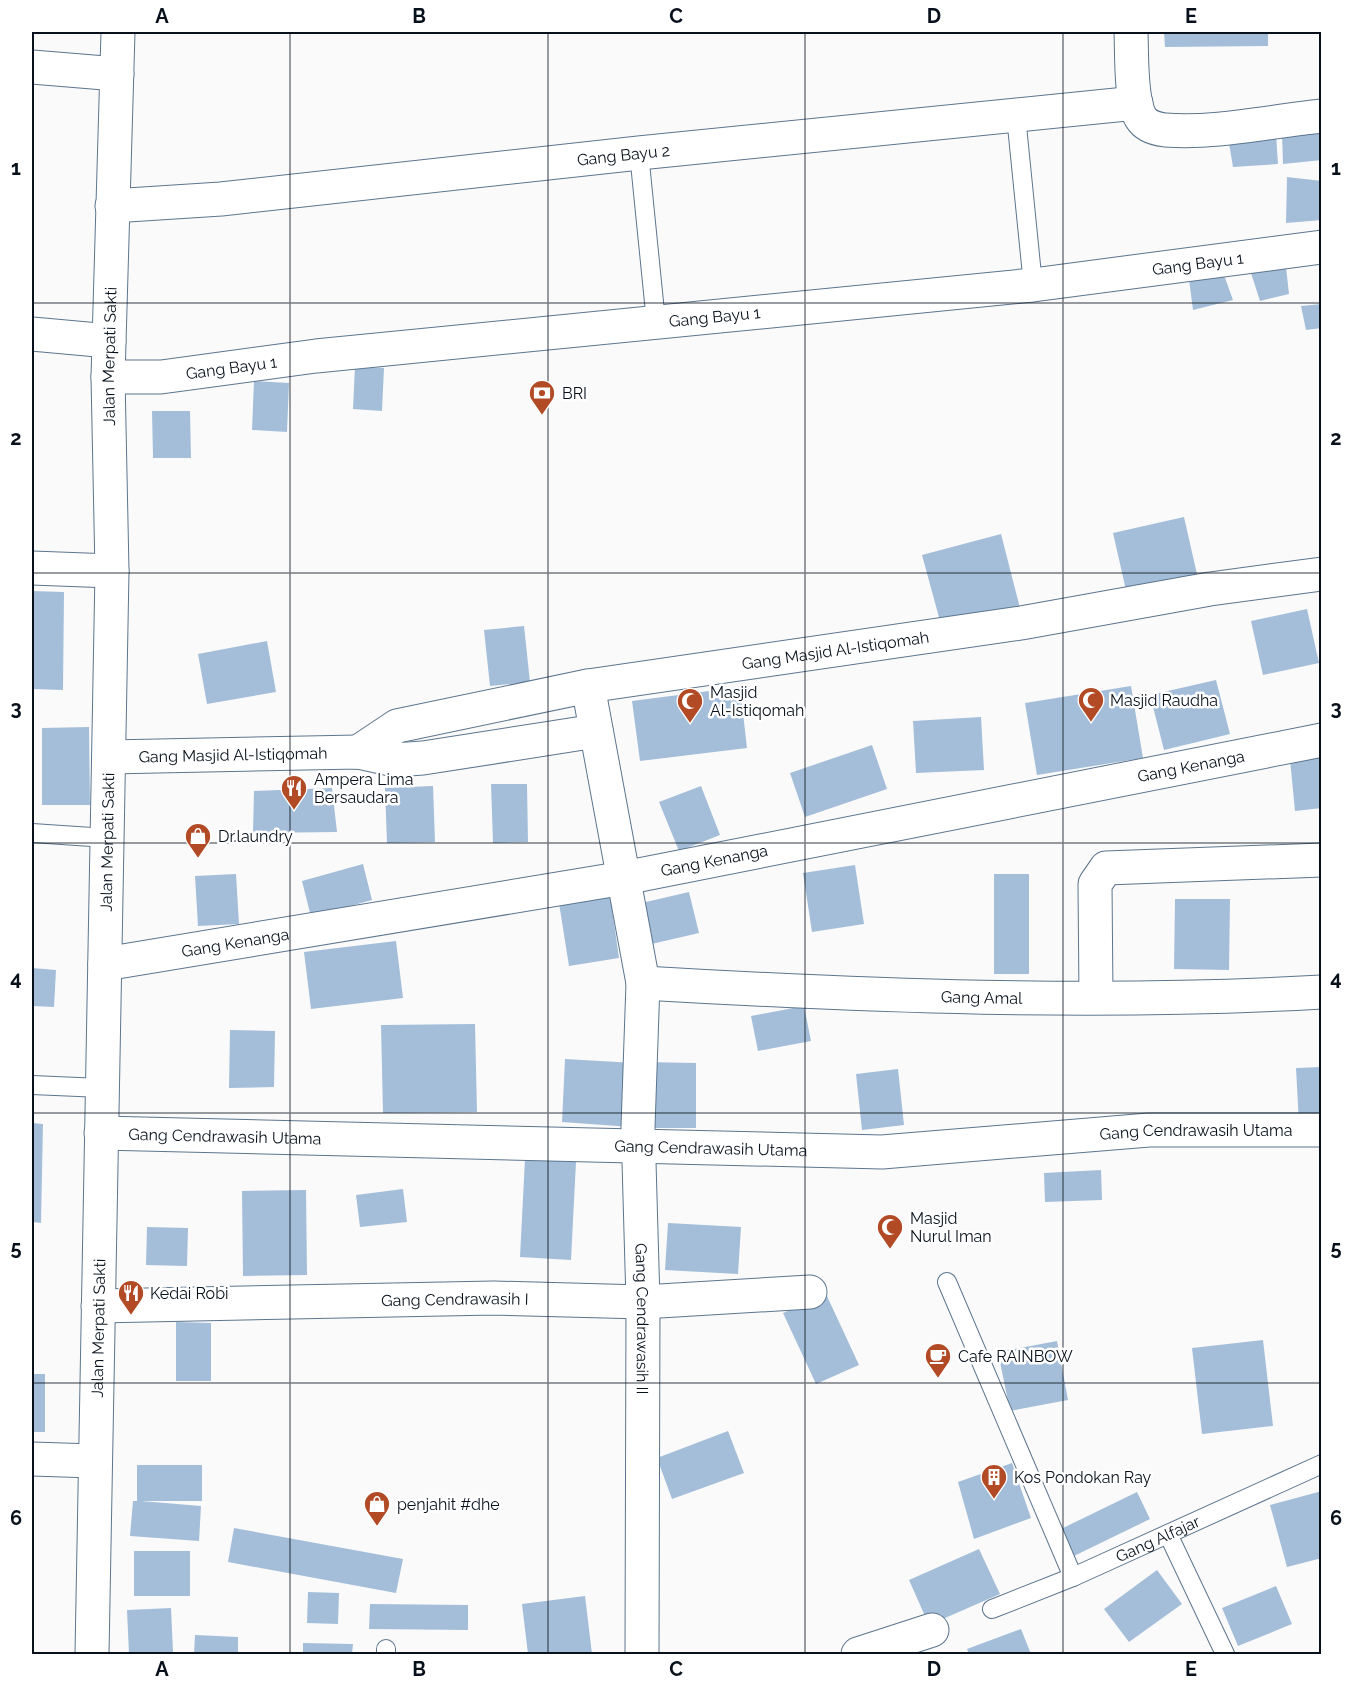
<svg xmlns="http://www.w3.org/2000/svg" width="1353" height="1686" viewBox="0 0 1353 1686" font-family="Raleway,sans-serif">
	<rect width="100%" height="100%" fill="#fafafa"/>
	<path fill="#a4bed9" d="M1164 32H1268V46L1165 47Z
		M1322 129V160L1283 164 1282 134Z
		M1276 134 1278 164 1233 167 1228 137Z
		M1287 177 1322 181V220L1286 223Z
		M1286 267 1289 294 1260 301 1251 273Z
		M1224 275 1233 300 1193 310 1189 279Z
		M1322 304V328L1306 330 1301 306Z
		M355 366 384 368 382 411 353 409Z
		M254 381 289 383 287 432 252 430Z
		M152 411H190L191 458H153Z
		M1184 517 1199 583 1128 599 1113 533Z
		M1001 534 1021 612 943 632 922 555Z
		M32 591 64 592 63 690 32 689Z
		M1307 609 1319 663 1263 675 1251 621Z
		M524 626 530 682 490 686 484 630Z
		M267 641 276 692 207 704 198 654Z
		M1216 680 1230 734 1164 750 1150 695Z
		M1131 686 1143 758 1037 775 1025 703Z
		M740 687 747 748 640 761 632 701Z
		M981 717 984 770 916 773 913 721Z
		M89 727 90 805H42V728Z
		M872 745 887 789 805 817 790 773Z
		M1322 746V808L1295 811 1289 749Z
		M491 784H527L528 842 493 843Z
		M433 786 435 842 387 843 385 788Z
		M701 786 720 835 679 851 659 802Z
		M332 788 337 832 253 833 254 791Z
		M363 864 372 900 311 917 302 881Z
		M855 865 864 924 812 932 803 873Z
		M236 874 239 924 198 926 195 876Z
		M994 874H1029V974H994Z
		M689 892 699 933 643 946 633 905Z
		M610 895 619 958 569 966 559 903Z
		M1175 899H1230L1229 970 1174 969Z
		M396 941 403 998 311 1009 304 952Z
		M32 968 56 970 54 1007 32 1006Z
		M804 1006 811 1041 758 1051 751 1016Z
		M475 1024 477 1112 383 1113 381 1025Z
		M230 1030 275 1031 274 1087 229 1088Z
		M565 1059 635 1063 631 1127 562 1122Z
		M642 1062 696 1063V1128H641Z
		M1322 1067V1122L1299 1124 1296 1068Z
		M898 1069 904 1125 862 1130 856 1074Z
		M32 1123 43 1124 41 1223 32 1222Z
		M525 1159 576 1162 571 1260 520 1257Z
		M1101 1170 1102 1200 1045 1202 1044 1173Z
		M403 1189 407 1222 360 1227 356 1195Z
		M306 1190 307 1275 243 1276 242 1191Z
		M668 1223 741 1227 738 1274 665 1270Z
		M147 1227 188 1228 187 1266 146 1265Z
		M826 1294 859 1365 816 1384 783 1313Z
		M176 1322 211 1323V1381H176Z
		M1263 1340 1273 1426 1202 1434 1192 1348Z
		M1057 1341 1068 1400 1010 1411 998 1352Z
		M32 1374H45V1432H32Z
		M728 1431 744 1473 672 1499 657 1458Z
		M1012 1463 1031 1518 974 1539 958 1482Z
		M137 1465H202V1501H141L201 1506 199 1541 130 1536 133 1501H137Z
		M1322 1491V1558L1287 1567 1270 1505Z
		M1137 1492 1150 1519 1074 1556 1061 1529Z
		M234 1528 403 1559 396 1593 228 1562Z
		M979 1549 1000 1594 929 1625 909 1580Z
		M134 1551H190V1596H134Z
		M1157 1570 1182 1604 1129 1642 1104 1609Z
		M1276 1586 1292 1624 1238 1646 1222 1608Z
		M308 1592 339 1593 338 1624 307 1623Z
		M585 1596 592 1654H528L522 1604Z
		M370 1604 468 1605V1630L369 1629Z
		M171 1608 173 1652 129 1654 127 1610Z
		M1021 1629 1031 1654H969L967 1649Z
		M195 1635 238 1637V1654H194Z
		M303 1643 353 1644 352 1654H303Z"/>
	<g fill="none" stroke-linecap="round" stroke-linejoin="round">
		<g stroke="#5c758d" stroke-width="20">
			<g id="service">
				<path d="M1016 116 1033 285"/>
				<path d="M639 153 656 322"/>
				<path d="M32 833 107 838"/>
				<path d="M32 1085 102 1088"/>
				<path d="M947 1282 1073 1577"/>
				<path d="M1168 1534 1225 1654"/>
				<path id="s1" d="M992 1609 1073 1577 1322 1464"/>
				<path d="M386 1654V1649"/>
			</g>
		</g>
		<g stroke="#5c758d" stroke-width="35">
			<g id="minor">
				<path d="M1131 32C1132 54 1130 100 1141 118 1146 126 1157 129 1165 130 1216 134 1271 121 1322 116"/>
				<path d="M32 67 117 74"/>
				<path id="s2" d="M112 206 221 199 639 153 1136 103"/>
				<path d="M32 334 109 341"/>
				<path id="s3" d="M108 377H161L316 356 1033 285 1322 247"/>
				<path d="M32 568 112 571"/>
				<path id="s4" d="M588 686 643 983 638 1127 643 1302 642 1654"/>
				<path id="s5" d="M358 752 397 726 588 686 1021 623 1210 589 1322 574"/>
				<path id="s6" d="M109 757 358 752 394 760 423 758 596 731"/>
				<path id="s7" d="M105 964 624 878 1322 740"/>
				<path id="s8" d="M643 983C868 996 1096 1005 1322 992"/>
				<path d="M1096 997 1095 884 1106 868 1322 860"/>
				<path id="s9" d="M101 1133 882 1152 1149 1130H1322"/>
				<path id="s10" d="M98 1306 494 1298 643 1302 810 1292"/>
				<path d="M32 1459 94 1461"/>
				<path id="s11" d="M92 1654 112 571 108 377 118 32"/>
				<path d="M858 1654 932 1630"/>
			</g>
		</g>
		<use href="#service" stroke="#fff" stroke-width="18"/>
		<use href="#minor" stroke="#fff" stroke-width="33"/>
	</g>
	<path fill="none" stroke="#08111b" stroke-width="1.5" stroke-opacity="0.55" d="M290 32V1654M548 32V1654M805 32V1654M1063 32V1654M32 303H1322M32 573H1322M32 843H1322M32 1113H1322M32 1383H1322"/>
	<defs>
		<g id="bank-pin" transform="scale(1.35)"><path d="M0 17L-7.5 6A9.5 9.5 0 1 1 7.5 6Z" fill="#b24a26" stroke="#fff"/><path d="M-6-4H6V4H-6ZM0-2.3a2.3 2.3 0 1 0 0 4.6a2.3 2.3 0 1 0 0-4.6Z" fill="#fff"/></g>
		<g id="mosque-pin" transform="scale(1.35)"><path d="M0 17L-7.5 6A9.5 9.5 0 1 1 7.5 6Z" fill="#b24a26" stroke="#fff"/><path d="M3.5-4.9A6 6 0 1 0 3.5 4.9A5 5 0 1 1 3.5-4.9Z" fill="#fff"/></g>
		<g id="restaurant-pin" transform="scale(1.35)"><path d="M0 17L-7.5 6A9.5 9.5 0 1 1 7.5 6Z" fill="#b24a26" stroke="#fff"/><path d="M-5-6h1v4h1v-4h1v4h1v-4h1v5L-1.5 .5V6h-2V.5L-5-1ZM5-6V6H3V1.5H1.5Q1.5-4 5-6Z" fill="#fff"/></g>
		<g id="shop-pin" transform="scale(1.35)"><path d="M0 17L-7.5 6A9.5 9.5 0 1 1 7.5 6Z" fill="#b24a26" stroke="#fff"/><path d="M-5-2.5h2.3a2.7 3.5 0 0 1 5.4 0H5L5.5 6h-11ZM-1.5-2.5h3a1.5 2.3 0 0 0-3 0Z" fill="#fff"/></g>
		<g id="cafe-pin" transform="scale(1.35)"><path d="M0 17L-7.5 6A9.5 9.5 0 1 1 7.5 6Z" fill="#b24a26" stroke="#fff"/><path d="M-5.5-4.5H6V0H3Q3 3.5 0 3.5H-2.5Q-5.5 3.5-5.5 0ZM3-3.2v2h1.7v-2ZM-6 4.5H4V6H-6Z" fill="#fff"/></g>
		<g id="building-pin" transform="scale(1.35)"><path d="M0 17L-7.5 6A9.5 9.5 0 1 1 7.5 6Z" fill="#b24a26" stroke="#fff"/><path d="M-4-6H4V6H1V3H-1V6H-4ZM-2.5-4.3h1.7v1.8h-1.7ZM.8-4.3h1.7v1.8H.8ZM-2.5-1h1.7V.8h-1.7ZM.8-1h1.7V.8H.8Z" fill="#fff"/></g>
	</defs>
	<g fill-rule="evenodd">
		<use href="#bank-pin" x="542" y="393"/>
		<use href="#mosque-pin" x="1091" y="700"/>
		<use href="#mosque-pin" x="690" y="701"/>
		<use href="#restaurant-pin" x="294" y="788"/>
		<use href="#shop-pin" x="198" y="836"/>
		<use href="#mosque-pin" x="890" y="1227"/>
		<use href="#restaurant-pin" x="131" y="1293"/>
		<use href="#cafe-pin" x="938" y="1356"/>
		<use href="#building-pin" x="994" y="1477"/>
		<use href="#shop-pin" x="377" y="1504"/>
	</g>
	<g text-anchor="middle" stroke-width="5" stroke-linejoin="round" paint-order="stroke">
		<g font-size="16" fill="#08111b" stroke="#fff">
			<text dy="6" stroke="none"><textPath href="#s2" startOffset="514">Gang Bayu 2</textPath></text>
			<text dy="6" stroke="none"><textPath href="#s3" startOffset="1096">Gang Bayu 1</textPath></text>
			<text dy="6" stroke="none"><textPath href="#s3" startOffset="610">Gang Bayu 1</textPath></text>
			<text dy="6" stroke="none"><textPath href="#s11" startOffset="1298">Jalan Merpati Sakti</textPath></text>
			<text dy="6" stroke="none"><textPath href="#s3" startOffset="124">Gang Bayu 1</textPath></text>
			<text dy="6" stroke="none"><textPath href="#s5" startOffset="492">Gang Masjid Al-Istiqomah</textPath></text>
			<text dy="6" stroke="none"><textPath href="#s6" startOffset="124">Gang Masjid Al-Istiqomah</textPath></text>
			<text dy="6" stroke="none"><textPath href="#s7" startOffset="1104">Gang Kenanga</textPath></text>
			<text dy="6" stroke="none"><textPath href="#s11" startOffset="812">Jalan Merpati Sakti</textPath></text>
			<text dy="6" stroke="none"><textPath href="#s7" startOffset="618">Gang Kenanga</textPath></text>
			<text dy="6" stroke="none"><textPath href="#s7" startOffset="132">Gang Kenanga</textPath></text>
			<text dy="6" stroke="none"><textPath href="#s8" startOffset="339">Gang Amal</textPath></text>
			<text dy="6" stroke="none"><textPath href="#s9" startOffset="1096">Gang Cendrawasih Utama</textPath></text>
			<text dy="6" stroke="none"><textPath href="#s9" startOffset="124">Gang Cendrawasih Utama</textPath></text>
			<text dy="6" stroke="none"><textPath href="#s9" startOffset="610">Gang Cendrawasih Utama</textPath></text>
			<text dy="6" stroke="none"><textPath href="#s10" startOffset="357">Gang Cendrawasih I</textPath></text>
			<text dy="6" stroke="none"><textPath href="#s4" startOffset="638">Gang Cendrawasih II</textPath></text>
			<text dy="6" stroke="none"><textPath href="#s11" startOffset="326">Jalan Merpati Sakti</textPath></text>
			<text dy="6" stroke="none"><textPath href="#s1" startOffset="180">Gang Alfajar</textPath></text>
		</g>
		<g font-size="16" fill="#08111b" stroke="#fff" text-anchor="start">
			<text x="562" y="399">BRI</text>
			<text x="710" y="698">Masjid<tspan x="710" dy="18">Al-Istiqomah</tspan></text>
			<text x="1110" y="706">Masjid Raudha</text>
			<text x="314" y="785">Ampera Lima<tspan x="314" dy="18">Bersaudara</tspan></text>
			<text x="218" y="842">Dr.laundry</text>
			<text x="910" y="1224">Masjid<tspan x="910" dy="18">Nurul Iman</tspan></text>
			<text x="150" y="1299">Kedai Robi</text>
			<text x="958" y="1362">Cafe RAINBOW</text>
			<text x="1014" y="1483">Kos Pondokan Ray</text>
			<text x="397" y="1510">penjahit #dhe</text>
		</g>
	</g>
	<rect width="1353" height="1686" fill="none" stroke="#ffffff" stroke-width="66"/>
	<rect x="33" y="33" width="1287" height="1620" fill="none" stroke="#08111b" stroke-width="2"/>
	<g font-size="20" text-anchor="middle" font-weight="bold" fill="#08111b">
		<text x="162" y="23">A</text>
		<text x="419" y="23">B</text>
		<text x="676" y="23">C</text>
		<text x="934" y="23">D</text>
		<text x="1191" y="23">E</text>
		<text x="16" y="175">1</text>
		<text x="1336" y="175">1</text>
		<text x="16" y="445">2</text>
		<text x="1336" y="445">2</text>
		<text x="16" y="715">3</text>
		<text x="1336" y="715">3</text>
		<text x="16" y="985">4</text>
		<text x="1336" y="985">4</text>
		<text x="16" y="1255">5</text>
		<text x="1336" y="1255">5</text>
		<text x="16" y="1525">6</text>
		<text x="1336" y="1525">6</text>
		<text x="162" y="1676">A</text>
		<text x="419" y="1676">B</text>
		<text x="676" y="1676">C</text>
		<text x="934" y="1676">D</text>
		<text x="1191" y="1676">E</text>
	</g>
</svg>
